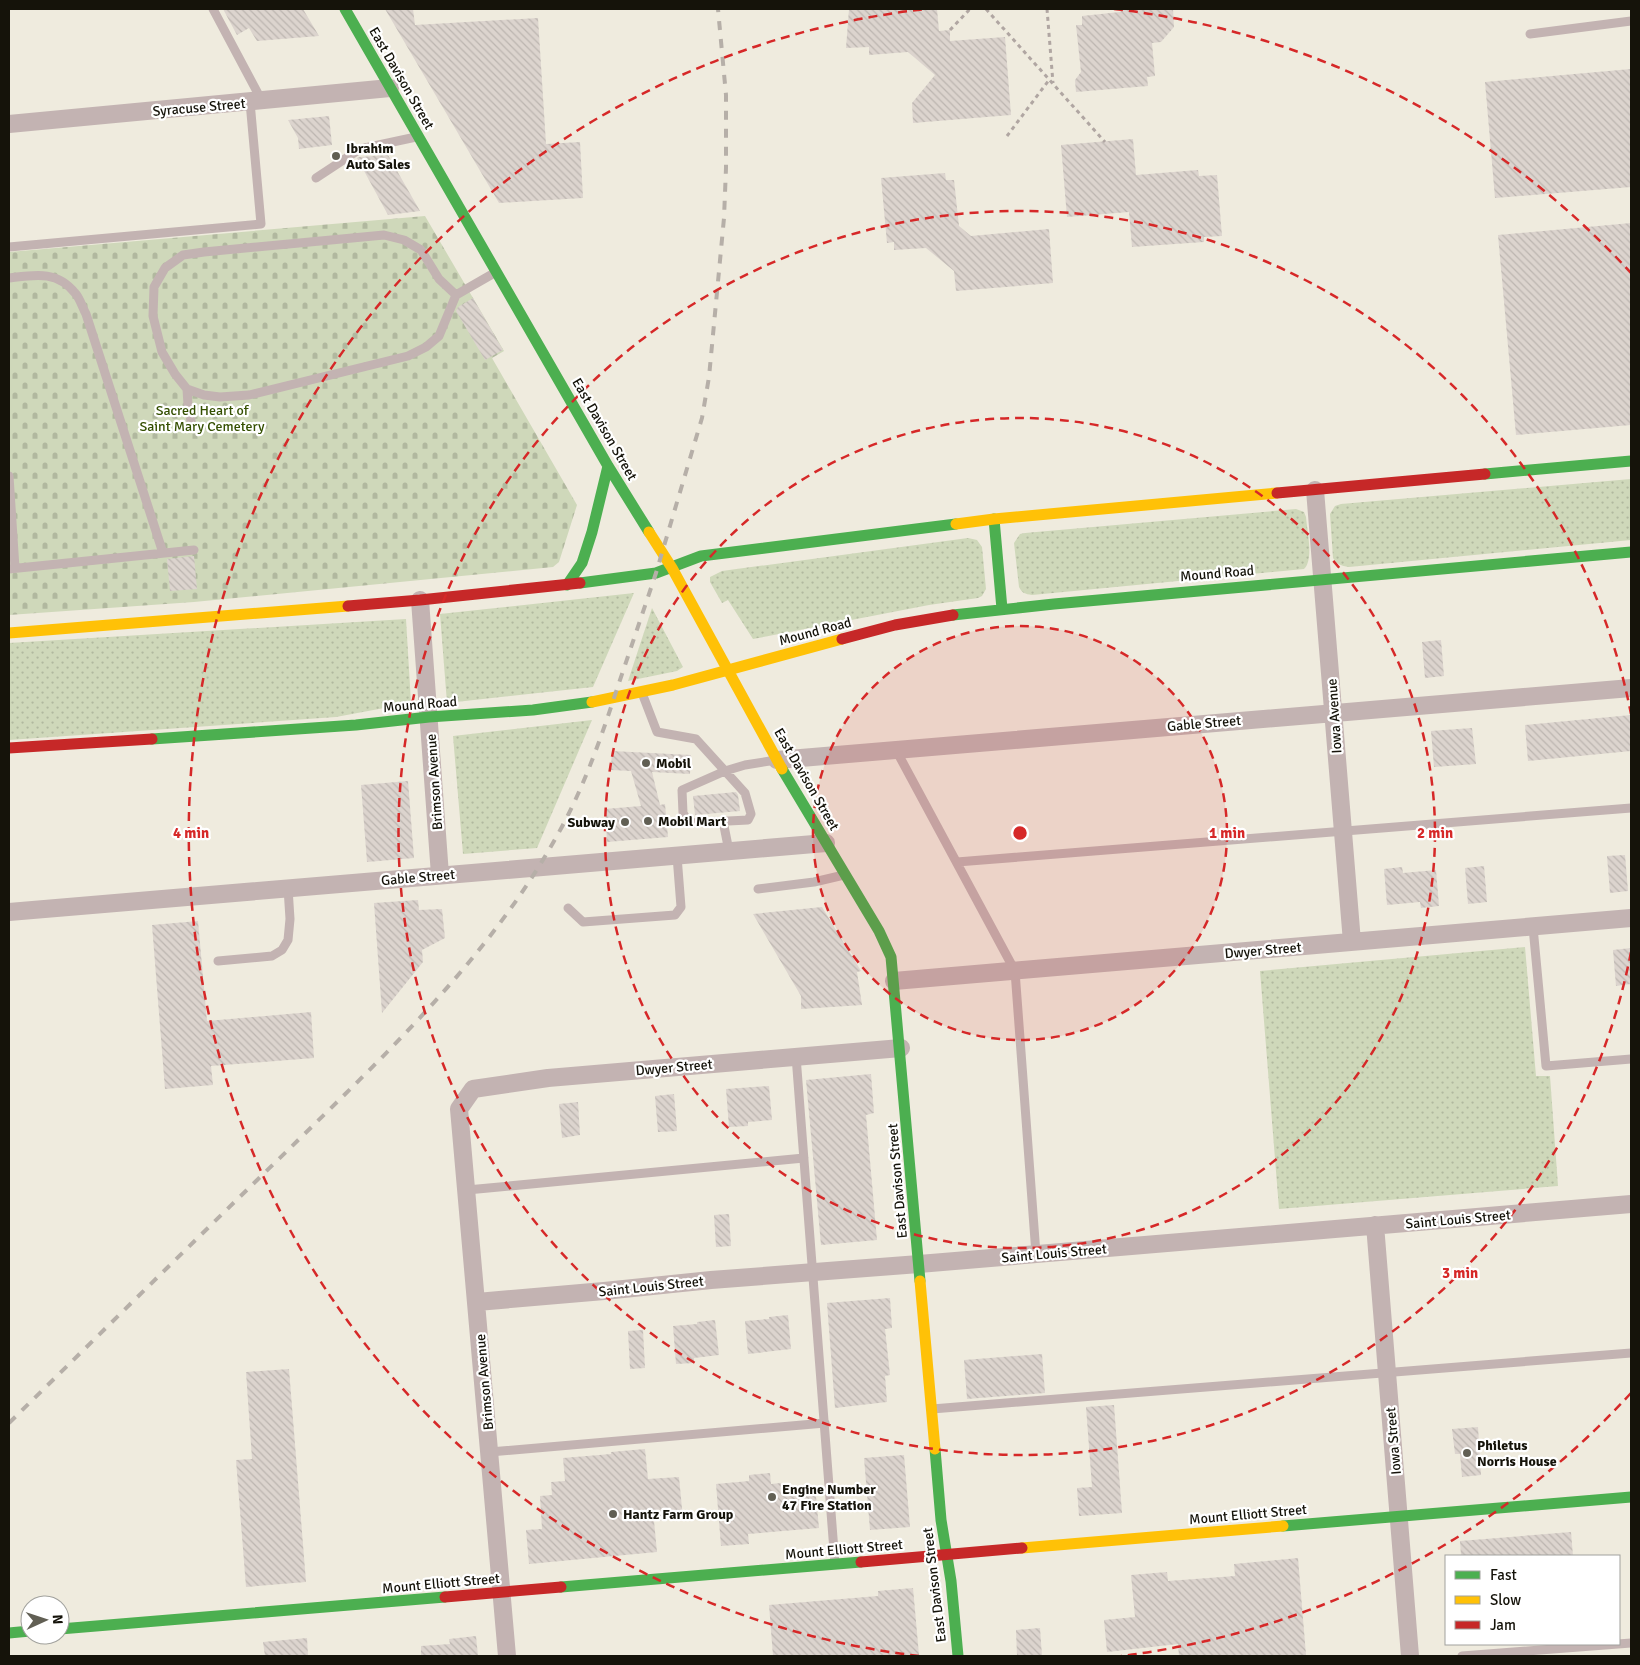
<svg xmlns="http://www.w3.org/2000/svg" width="1640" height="1665" viewBox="0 0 1640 1665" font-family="Signika,sans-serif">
	<defs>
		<pattern id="grass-dots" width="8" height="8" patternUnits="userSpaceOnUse" patternTransform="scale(1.25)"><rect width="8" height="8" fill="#cfd8ba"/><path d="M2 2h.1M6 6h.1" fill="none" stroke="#b1b89f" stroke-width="1.8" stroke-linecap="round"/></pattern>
		<pattern id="cemetery-stones" width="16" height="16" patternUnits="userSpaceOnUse" patternTransform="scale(1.25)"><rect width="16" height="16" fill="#cfd8ba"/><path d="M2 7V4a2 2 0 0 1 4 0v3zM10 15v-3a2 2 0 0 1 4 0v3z" fill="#b1b89f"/></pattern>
		<pattern id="building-back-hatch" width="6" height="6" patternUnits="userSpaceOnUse" patternTransform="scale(1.25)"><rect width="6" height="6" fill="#dcd4ce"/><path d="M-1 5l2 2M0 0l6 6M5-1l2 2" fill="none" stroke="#bcb5b0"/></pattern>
	</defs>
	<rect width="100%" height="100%" fill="#efebde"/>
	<path fill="url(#grass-dots)" d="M1631 479V540L1349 567C1341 566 1337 564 1333 558L1330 514 1335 506 1341 504Z
		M1296 509 1304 512 1306 517C1307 531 1314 560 1304 569L1032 595C1025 594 1022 593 1019 587L1014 543 1020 534 1025 533Z
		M968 538 977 540 982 547 986 589 982 596 978 598 929 605 753 639 728 600 722 603 710 582V577L722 571Z
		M634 593 593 687 447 703 440 614Z
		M652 608 683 667 677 671 628 681Z
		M406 619 411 703 336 717 9 740V643Z
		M592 720 537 848 463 854 453 736Z
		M1525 947 1536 1076H1550L1558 1186 1279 1209 1260 971Z"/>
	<path fill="url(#cemetery-stones)" d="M425 216 504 351 492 358 577 505 559 562 553 567 194 602 9 615V252Z"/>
	<path fill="url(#building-back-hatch)" d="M223 9H303L319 36 257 41 249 28 237 35Z
		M385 9H413L415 25 538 18 546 144 580 142 583 198 499 203Z
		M849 9H937L939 31 950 30V41L1005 37 1011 115 913 123 912 103 935 75 908 52 869 55V47L846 48Z
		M1123 9H1173L1174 27 1161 42 1152 43 1155 76 1147 77 1148 86 1076 92 1075 80 1081 72 1076 25H1082V16L1120 12Z
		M1631 69V187L1495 198 1485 82Z
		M329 116 332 145 299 149 298 138 288 120Z
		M1133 139 1136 175 1198 170 1199 176 1217 175 1222 236 1204 237V242L1132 247 1129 212 1067 217 1061 145Z
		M388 155 420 211 388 215 357 158 359 157Z
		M945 173 946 180H954L959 226 971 236 1049 229 1053 283 956 291 954 271 926 248 894 250V242L887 243 881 178Z
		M1631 223V425L1516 435 1498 235Z
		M473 298 503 350 485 360 456 311 458 307Z
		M194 556 197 589 170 591 167 559Z
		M1441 640 1444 676 1425 678 1422 642Z
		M1631 715V751L1528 761 1525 725Z
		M1472 728 1476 764 1434 767 1431 731Z
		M612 751 691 755 690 774 652 772 660 805 665 804 668 837 607 842 605 809 641 806 631 771 611 770Z
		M408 781 414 858 367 862 361 785Z
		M736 792 738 795 740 811 695 815 693 796Z
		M1625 855 1628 891 1610 893 1607 856Z
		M1484 866 1487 902 1468 904 1465 868Z
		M1402 867 1403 873 1436 870 1439 906 1421 908 1420 902 1387 905 1384 869Z
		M418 900 419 910 442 909 445 938 422 950 423 962 382 1013 374 903Z
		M822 907 861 971 857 972 862 1005 801 1009V996L753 914Z
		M198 921 207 1021 311 1012 314 1058 211 1066 213 1085 165 1089 152 925Z
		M1631 948V984L1616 986 1613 950Z
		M871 1074 874 1113 866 1115 877 1240 821 1245 806 1080Z
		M769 1086 772 1120 748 1122V1126L729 1127 726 1089Z
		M674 1094 677 1131 658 1132 655 1096Z
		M578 1102 580 1135 562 1138 559 1104Z
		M729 1214 731 1246 716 1247 714 1215Z
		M890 1298 892 1328 885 1329 890 1375 885 1376 887 1402 835 1408 827 1303Z
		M788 1315 791 1349 748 1354 745 1321 769 1319V1317Z
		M715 1320 719 1355 694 1358V1363L676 1364 673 1326 697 1324V1322Z
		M643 1330 645 1368 630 1369 628 1331Z
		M1042 1354 1045 1393 967 1399 964 1360Z
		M289 1369 306 1582 246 1587 236 1460 252 1459 246 1372Z
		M1114 1405 1122 1513 1079 1516 1077 1488 1092 1487 1086 1407Z
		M1478 1427 1481 1475 1462 1477 1460 1454H1455L1452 1429Z
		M645 1449 648 1479 679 1477 683 1519 654 1521 657 1552 529 1564 526 1530 542 1529 540 1496 552 1495 551 1482 565 1481 563 1458 611 1454V1452Z
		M904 1455 910 1527 870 1530 864 1458Z
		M770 1473 771 1484 781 1483V1489L815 1486 819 1528 748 1534 749 1544 721 1546 716 1484 749 1481V1475Z
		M1571 1532 1573 1556H1461L1460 1541Z
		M1298 1558 1306 1655 1179 1656 1178 1644 1107 1652 1104 1620 1135 1617 1131 1575 1167 1572 1168 1581 1235 1576 1234 1564Z
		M913 1588 919 1655 913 1656H773L769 1605 878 1596V1591Z
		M1040 1628 1042 1656H1017L1016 1630Z
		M476 1636 478 1656H421V1646L450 1644 449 1639Z
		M307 1638 308 1656H265L263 1642Z"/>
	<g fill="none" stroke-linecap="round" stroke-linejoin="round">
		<path stroke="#b0a6a2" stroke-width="3" stroke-dasharray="4 4" stroke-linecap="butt" d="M986 9 1105 142
			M1047 9 1053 83
			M950 30 970 9
			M1007 136 1049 80"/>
		<path stroke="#c3b3b2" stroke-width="9" d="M213 9 262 101
			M1530 34 1631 21
			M316 178 360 149 416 137
			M9 247 261 224 250 102
			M9 278C34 275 57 270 75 293 80 298 82 307 86 314L163 553
			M456 295 439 279 421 250 404 240 384 235 204 252 183 255 165 268 154 287 153 316 162 352 175 374 187 389 204 395 220 397 249 395 408 356 426 347 439 336 456 295 496 272
			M187 389 188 405 192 426
			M9 476 15 568
			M9 569 194 550
			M642 693 657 732 696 739 745 793 751 814 748 820 689 823 683 813 682 790 725 771 745 765 776 760
			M896 750 1015 971 1036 1254
			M723 821 729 851
			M957 862 1631 808
			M758 889 814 882 844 875
			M568 908 583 922 675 915 681 907 677 856
			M1533 927 1546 1066 1631 1059
			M218 961 272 956 282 950 288 940 290 919 288 888
			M796 1056 835 1564
			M467 1190 804 1158
			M932 1409 1631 1353
			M490 1452 825 1423
			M1462 1656 1631 1643"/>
		<path stroke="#c3b3b2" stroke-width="18" d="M9 124 390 88
			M1315 490 1352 942
			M420 600 440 875
			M777 760 1631 688
			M9 912 826 843
			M894 981 1631 918
			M1375 1225 1410 1656
			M477 1302 604 1291 711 1280 919 1264 1631 1204
			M507 1656 459 1109 473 1089 548 1078 901 1048"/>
		<path stroke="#4caf50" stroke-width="11" d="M345 9 608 466 649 532
			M1485 474 1631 461
			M994 519 1002 609
			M580 583 656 573 701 556 956 524
			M567 585 582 563 592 532 608 466
			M953 615 1054 604 1631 552
			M152 739 356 725 429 717 533 710 592 702
			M782 769 879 931 891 957 920 1281
			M935 1449 941 1520 951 1581 958 1656
			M1283 1526 1631 1497
			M561 1587 861 1562
			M60 1629 445 1597
			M9 1633 30 1631"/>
		<path stroke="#ffc107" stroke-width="11" d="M956 524 994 519 1277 493
			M649 532 672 568 782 769
			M9 633 348 606
			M592 702 673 685 842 639
			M920 1281 935 1449
			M1022 1548 1283 1526"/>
		<path stroke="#c62828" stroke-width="11" d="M1277 493 1485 474
			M348 606 420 600 580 583
			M842 639 895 625 953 615
			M9 748 152 739
			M861 1562 1022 1548
			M445 1597 561 1587"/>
		<path stroke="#b6afa8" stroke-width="4" stroke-dasharray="9 9" stroke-linecap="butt" d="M9 1423C101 1333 193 1242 286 1152 386 1054 490 957 558 834 582 791 599 744 614 698 628 656 642 615 656 573L702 418 709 377 724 218 726 168V95L718 9"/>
	</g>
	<circle cx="1020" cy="833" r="207" fill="#d62828" fill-opacity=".12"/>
	<g fill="none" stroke="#d62828" stroke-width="2.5" stroke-dasharray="9 6">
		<circle cx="1020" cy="833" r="207"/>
		<circle cx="1020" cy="833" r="415"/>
		<path d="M1631 952A622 622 0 1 1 1631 714"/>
		<path d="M1631 1393A829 829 0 0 1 1121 1656M919 1656A829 829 0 0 1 926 9M1114 9A829 829 0 0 1 1631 273"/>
	</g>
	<g fill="#615f54" stroke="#fff" stroke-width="2">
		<circle cx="336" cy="156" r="5"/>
		<circle cx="646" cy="763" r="5"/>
		<circle cx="648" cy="821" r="5"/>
		<circle cx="625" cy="822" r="5"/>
		<circle cx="1467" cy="1453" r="5"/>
		<circle cx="772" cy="1497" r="5"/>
		<circle cx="613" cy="1514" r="5"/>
	</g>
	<g text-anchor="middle" stroke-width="4.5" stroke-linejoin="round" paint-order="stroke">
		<g font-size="14" fill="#15130a" stroke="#fff">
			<text transform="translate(402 78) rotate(60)" y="5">East Davison Street</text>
			<text transform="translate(199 107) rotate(-5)" y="5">Syracuse Street</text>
			<text transform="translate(605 429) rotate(60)" y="5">East Davison Street</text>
			<text transform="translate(1217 573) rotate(-5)" y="5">Mound Road</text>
			<text transform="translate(815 631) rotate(-15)" y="5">Mound Road</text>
			<text transform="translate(420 704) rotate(-5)" y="5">Mound Road</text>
			<text transform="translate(1334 716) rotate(-94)" y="5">Iowa Avenue</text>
			<text transform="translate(1204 723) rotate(-5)" y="5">Gable Street</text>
			<text transform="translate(807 779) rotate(60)" y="5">East Davison Street</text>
			<text transform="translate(434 782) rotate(-94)" y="5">Brimson Avenue</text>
			<text transform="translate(418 877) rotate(-5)" y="5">Gable Street</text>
			<text transform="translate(1263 950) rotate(-5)" y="5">Dwyer Street</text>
			<text transform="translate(674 1067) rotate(-5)" y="5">Dwyer Street</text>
			<text transform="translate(897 1181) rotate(-95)" y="5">East Davison Street</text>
			<text transform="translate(1458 1219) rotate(-5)" y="5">Saint Louis Street</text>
			<text transform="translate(1054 1253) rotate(-5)" y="5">Saint Louis Street</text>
			<text transform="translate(651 1286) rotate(-6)" y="5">Saint Louis Street</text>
			<text transform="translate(484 1382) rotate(-95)" y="5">Brimson Avenue</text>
			<text transform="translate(1393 1441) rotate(-95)" y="5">Iowa Street</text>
			<text transform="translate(1248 1514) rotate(-5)" y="5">Mount Elliott Street</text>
			<text transform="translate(844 1549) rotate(-5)" y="5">Mount Elliott Street</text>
			<text transform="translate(441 1583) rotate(-5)" y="5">Mount Elliott Street</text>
			<text transform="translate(934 1585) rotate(-97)" y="5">East Davison Street</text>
		</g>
		<g font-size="14" font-weight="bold" fill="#15130a" stroke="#fff" text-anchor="start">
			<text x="346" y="153">Ibrahim<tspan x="346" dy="16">Auto Sales</tspan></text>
			<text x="656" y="768">Mobil</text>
			<text x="658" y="826">Mobil Mart</text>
			<text x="615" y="827" text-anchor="end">Subway</text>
			<text x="1477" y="1450">Philetus<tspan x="1477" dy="16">Norris House</tspan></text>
			<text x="782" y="1494">Engine Number<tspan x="782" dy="16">47 Fire Station</tspan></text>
			<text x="623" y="1519">Hantz Farm Group</text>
		</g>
		<g font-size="14" fill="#344f00" stroke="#fff">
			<text x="202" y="415">Sacred Heart of<tspan x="202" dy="16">Saint Mary Cemetery</tspan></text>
		</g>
	</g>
	<circle cx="1020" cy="833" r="8" fill="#d62828" stroke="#fff" stroke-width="2.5"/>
	<g font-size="15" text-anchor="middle" font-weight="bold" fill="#d62828" stroke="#fff" stroke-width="4.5" stroke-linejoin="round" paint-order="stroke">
		<text x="1227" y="838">1 min</text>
		<text x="1435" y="838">2 min</text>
		<text x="191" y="838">4 min</text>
		<text x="1460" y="1278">3 min</text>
	</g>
	<rect width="1640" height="1665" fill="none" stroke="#15130a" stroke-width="20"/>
	<rect x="1445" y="1555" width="175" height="90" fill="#ffffff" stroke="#a1a19d"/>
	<rect x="1455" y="1571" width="25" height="8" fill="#4caf50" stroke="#a1a19d"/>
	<text x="1490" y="1580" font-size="15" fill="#15130a">Fast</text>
	<rect x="1455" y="1596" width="25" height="8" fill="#ffc107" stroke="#a1a19d"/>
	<text x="1490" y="1605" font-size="15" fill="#15130a">Slow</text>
	<rect x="1455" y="1621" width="25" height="8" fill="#c62828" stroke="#a1a19d"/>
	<text x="1490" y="1630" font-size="15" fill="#15130a">Jam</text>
	<g transform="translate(45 1620) rotate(87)"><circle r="24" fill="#ffffff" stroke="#a1a19d"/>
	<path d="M0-4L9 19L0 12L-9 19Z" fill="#615f54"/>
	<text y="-8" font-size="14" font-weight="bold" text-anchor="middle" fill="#15130a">N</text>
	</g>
</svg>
